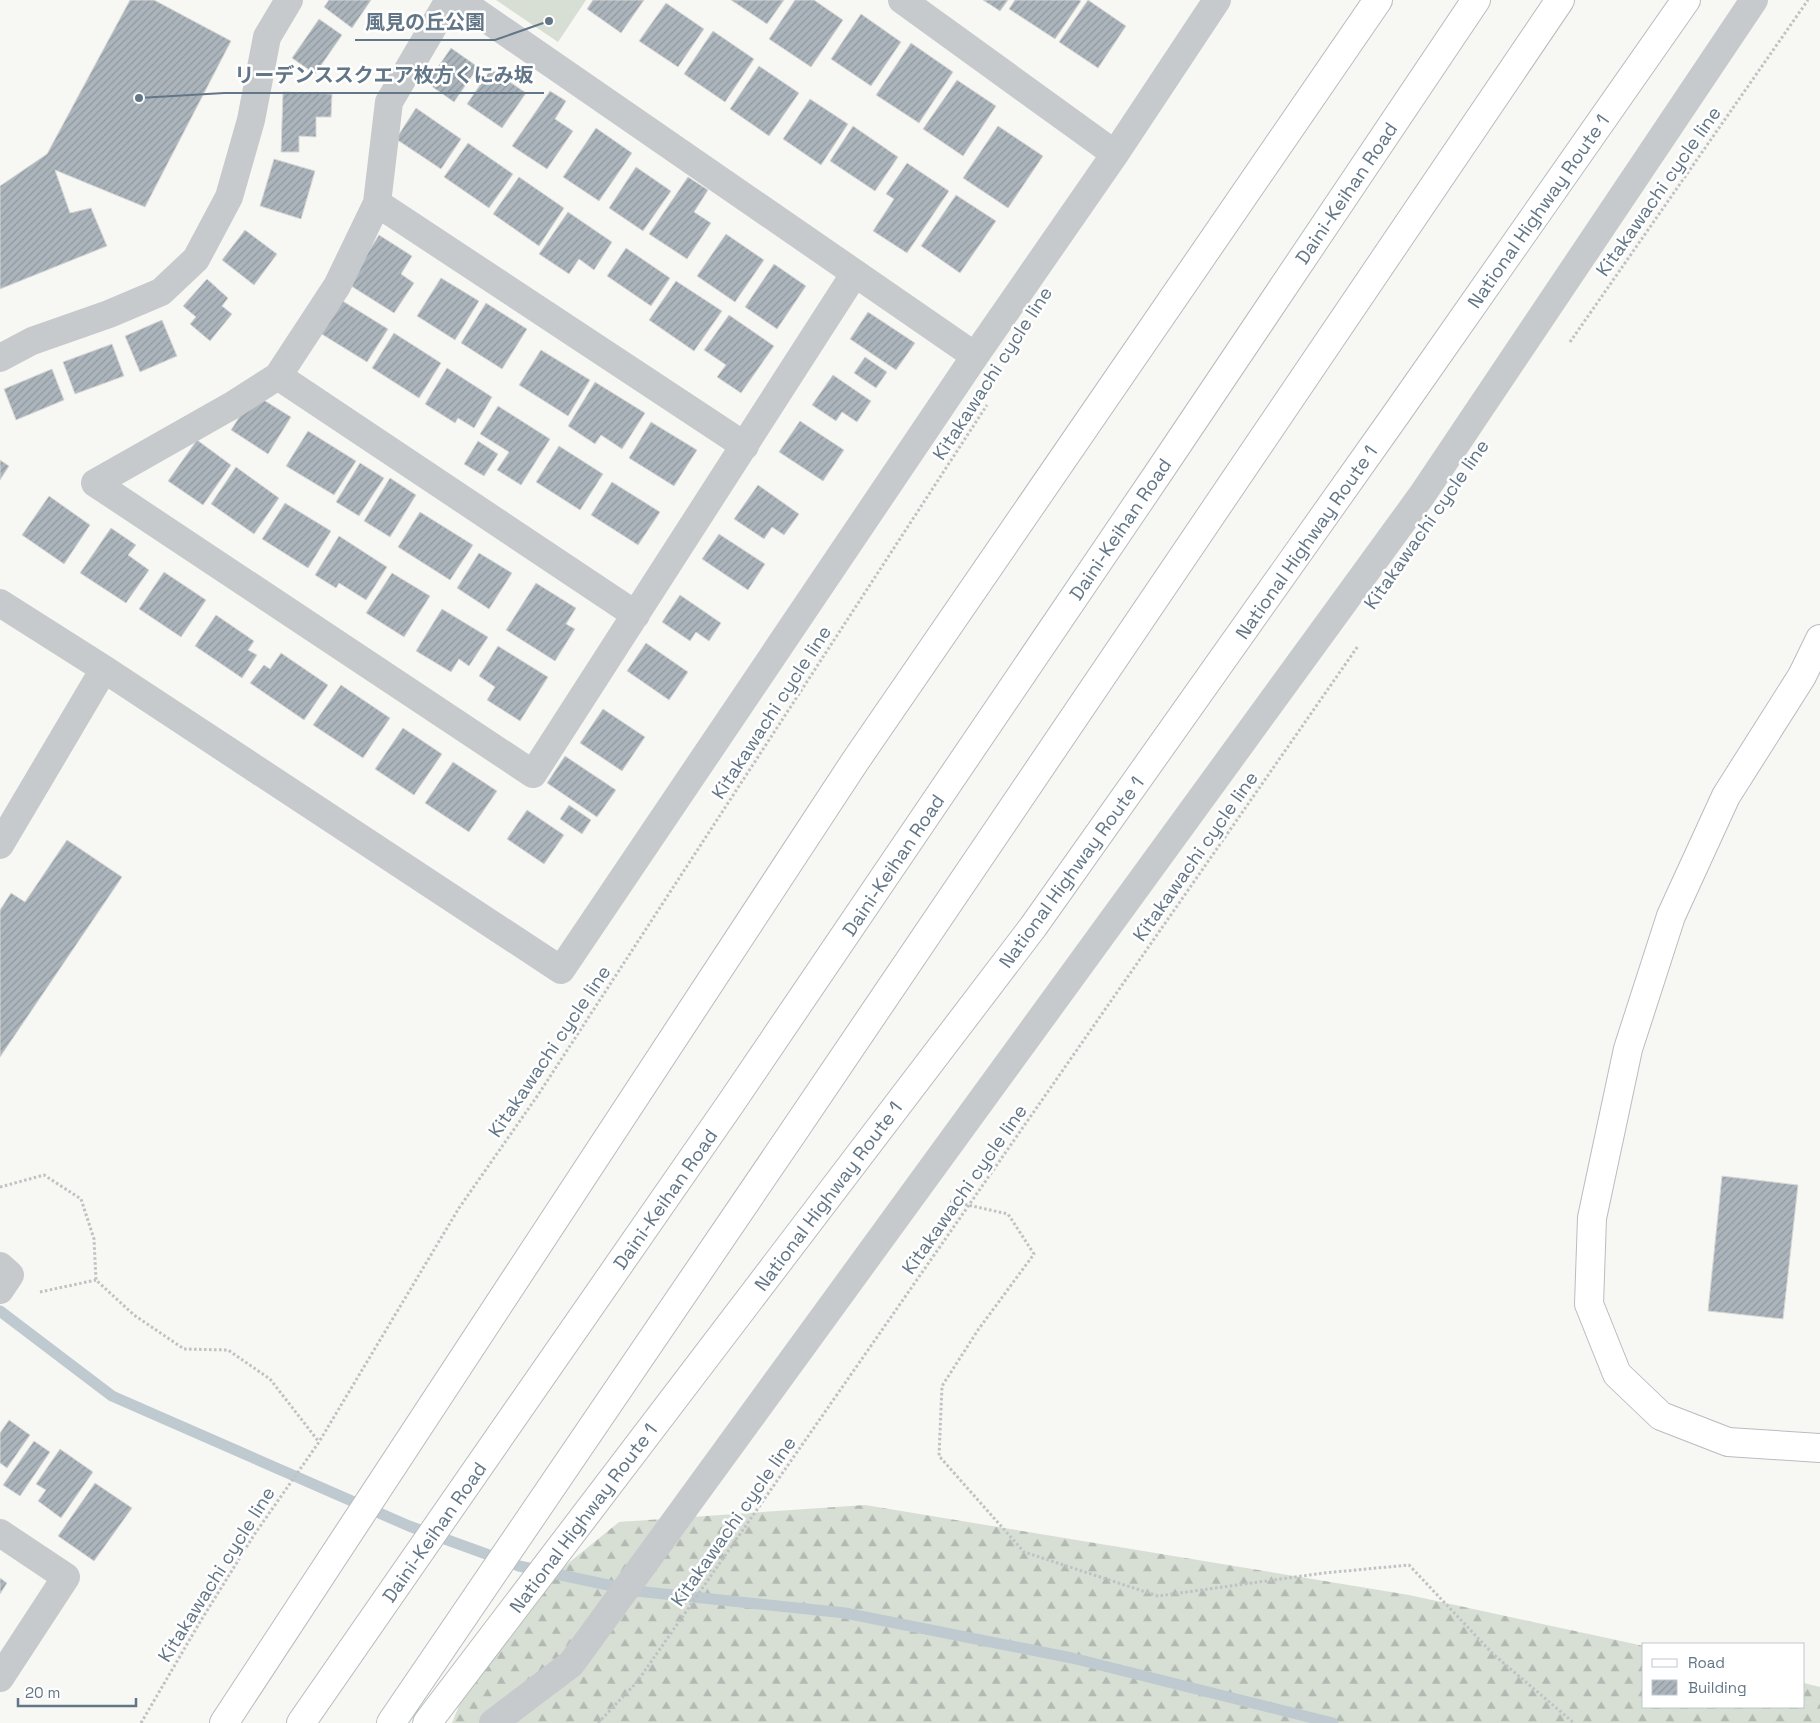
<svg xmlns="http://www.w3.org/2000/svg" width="1820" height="1723" viewBox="0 0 1820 1723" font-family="'Space Grotesk','Noto Sans JP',sans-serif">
	<defs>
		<pattern id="forest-firs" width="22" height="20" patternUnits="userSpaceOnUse" patternTransform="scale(1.25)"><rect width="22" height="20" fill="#d7dfd4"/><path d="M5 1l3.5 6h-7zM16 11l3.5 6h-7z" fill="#b2b9b2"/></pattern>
		<pattern id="building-hatch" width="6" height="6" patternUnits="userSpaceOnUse" patternTransform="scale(1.25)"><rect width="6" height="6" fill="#acb5bb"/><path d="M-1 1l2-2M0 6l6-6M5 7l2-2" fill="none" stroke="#8f989e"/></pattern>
	</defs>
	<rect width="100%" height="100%" fill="#f7f7f3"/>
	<path fill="#d7dfd4" d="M496 0H586L558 42Z"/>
	<path fill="url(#forest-firs)" d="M865 1505 1409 1595 1644 1646V1707H1804V1683L1820 1687V1723H452L491 1626 619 1522Z"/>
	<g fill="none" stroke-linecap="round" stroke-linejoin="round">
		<path stroke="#becad0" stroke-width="11" d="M0 1311 112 1396 409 1526 519 1566 636 1591 845 1613 1072 1658 1333 1723"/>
	</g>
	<path fill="url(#building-hatch)" stroke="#d8d8d6" d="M130 0H154L231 41 145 207 55 170 70 213 91 208 107 246 0 289V186L47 154Z
		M329 0H371L352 28 324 7Z
		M593 0H644L621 33 587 9Z
		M731 0H784L767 24Z
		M795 0H814L843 20 811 67 769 39Z
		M983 0H1008L1000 11Z
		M1015 0H1079L1081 1 1055 39 1009 9Z
		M1088 0 1126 26 1098 68 1059 42Z
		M666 3 704 29 678 67 639 41Z
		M861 14 901 42 871 86 831 59Z
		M319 19 342 35 315 74 292 58Z
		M713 31 754 59 725 102 684 74Z
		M911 43 953 72 919 123 876 95Z
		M451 48 478 67 454 102 427 83Z
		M759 66 799 93 769 136 730 109Z
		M491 69 526 93 502 128 467 104Z
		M957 80 996 106 963 156 923 129Z
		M550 91 566 101 555 119 573 131 547 169 512 146Z
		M283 92 332 94 331 117H316V137L299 136V152H281Z
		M810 99 848 124 821 165 783 139Z
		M416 108 461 139 441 169 396 139Z
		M853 126 898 157 875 191 830 161Z
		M998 126 1043 156 1008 208 963 178Z
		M596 128 632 153 599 201 563 177Z
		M468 143 513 174 489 208 444 177Z
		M274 159 315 171 301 219 260 206Z
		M907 163 949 191 907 253 873 231 894 199 886 194Z
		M636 167 671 191 643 231 609 208Z
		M519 177 564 208 539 246 493 214Z
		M688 177 708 190 694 212 711 223 687 259 649 234Z
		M956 195 996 221 960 273 921 246Z
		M568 212 612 242 594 270 579 259 569 274 539 254Z
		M245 230 277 254 254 285 222 260Z
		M726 234 764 260 735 302 697 276Z
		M379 235 412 256 401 274 414 283 394 313 348 284Z
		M626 248 670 278 651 306 607 276Z
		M774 264 806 286 777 329 745 307Z
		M441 278 479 301 455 340 417 316Z
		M207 279 228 298 222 306 232 314 210 341 190 324 196 317 183 306Z
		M676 281 722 311 694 351 649 320Z
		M341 300 388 329 367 362 320 333Z
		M486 303 527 329 502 369 461 343Z
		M868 312 915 343 896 370 850 339Z
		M729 315 774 346 741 393 717 377 726 365 704 350Z
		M162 320 177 356 140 372 125 336Z
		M394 333 441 363 419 398 372 368Z
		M112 344 124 376 75 394 63 362Z
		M541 350 590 380 568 416 519 385Z
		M865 357 887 372 876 388 854 373Z
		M447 368 492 397 474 428 458 418 455 423 425 404Z
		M52 369 64 400 16 420 4 389Z
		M833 375 871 401 857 422 842 412 836 421 812 405Z
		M595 382 645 413 622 449 601 435 595 444 568 426Z
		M254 394 291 417 268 454 231 430Z
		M498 406 550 439 521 485 497 470 509 452 480 434Z
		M800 421 844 450 823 481 779 452Z
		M651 422 697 450 674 486 629 458Z
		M308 431 356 461 334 495 286 466Z
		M197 440 231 465 203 505 168 481Z
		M478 441 498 454 484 476 464 464Z
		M559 446 603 474 580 510 536 482Z
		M0 460 9 466 0 480Z
		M360 463 384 478 359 516 336 502Z
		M236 467 279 498 254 534 211 504Z
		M390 478 416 495 390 537 364 521Z
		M612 482 660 512 638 545 591 515Z
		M758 485 799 514 784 535 772 527 764 539 734 519Z
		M49 496 90 525 64 564 22 535Z
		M285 503 331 531 308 568 262 539Z
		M420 512 473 545 450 580 398 547Z
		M111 528 136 545 128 555 149 570 126 603 80 573Z
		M719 534 765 564 748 590 702 559Z
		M339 536 387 567 366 600 339 583 336 588 315 575Z
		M479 553 512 573 489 609 457 588Z
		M164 572 206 600 181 637 139 609Z
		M392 573 430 596 404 637 366 613Z
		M536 583 576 608 566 624 575 629 555 661 506 630Z
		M680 595 721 623 709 641 696 632 690 641 662 622Z
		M442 609 488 637 469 666 459 659 451 672 416 651Z
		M216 615 254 641 248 650 257 655 242 678 195 646Z
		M646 643 688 672 669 700 627 671Z
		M498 646 548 677 520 721 487 700 495 687 479 676Z
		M281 653 328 685 304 720 250 683 264 665 270 669Z
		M341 685 390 718 363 758 313 725Z
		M603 709 645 737 622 771 580 743Z
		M403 728 442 754 414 795 375 769Z
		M565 756 616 790 597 817 547 783Z
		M453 762 497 791 469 832 425 803Z
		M569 805 591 820 582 834 560 819Z
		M527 810 564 835 544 864 507 839Z
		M67 840 122 877 0 1057V910L11 893 25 902Z
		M1722 1176 1798 1185 1783 1319 1708 1311Z
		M9 1420 30 1435 7 1468 0 1463V1433Z
		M34 1441 50 1452 20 1496 3 1485Z
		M60 1449 93 1472 61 1518 38 1501 46 1490 36 1484Z
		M95 1483 132 1508 94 1561 58 1536Z
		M0 1578 7 1583 0 1594Z"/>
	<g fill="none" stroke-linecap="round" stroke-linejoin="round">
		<g stroke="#b8bdc2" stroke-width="30">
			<path id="secondary" d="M1820 639 1802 676 1726 796 1671 916 1628 1049 1592 1218 1589 1304 1617 1374 1661 1416 1728 1442 1820 1448"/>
		</g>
		<g stroke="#b8bcbf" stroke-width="30">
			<path id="highway" d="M224 1723 854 763 1378 0
				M301 1723 731 1103 1159 472 1476 0
				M391 1723 796 1128 1560 0
				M427 1723 1033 927 1397 413 1686 0"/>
		</g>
		<path stroke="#bfc2c4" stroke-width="3" stroke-dasharray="2.5 2.5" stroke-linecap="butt" d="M1570 342 1808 0
			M0 1187 44 1175 81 1199 94 1239 96 1280 134 1315 184 1349 228 1350 270 1379 319 1442
			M950 1201 1008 1214 1034 1254 978 1330 942 1386 939 1456 1024 1552 1158 1596 1324 1573 1409 1565 1493 1654 1574 1723
			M40 1292 96 1280
			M141 1723 200 1622 254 1535 319 1442 459 1208 538 1095 987 405
			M598 1723 637 1682 1358 646"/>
		<path stroke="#c6cacd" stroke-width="28" d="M449 0 389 102 377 203 337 286 278 376 231 406 95 483 533 774 855 273
			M459 0 975 356
			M902 0 1115 154
			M377 203 745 446
			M0 358 32 341 109 314 161 292 196 259 229 197 251 120 267 37 289 0
			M278 376 636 615
			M0 603 104 669 561 970 975 356 1115 154 1217 0
			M0 845 104 669
			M0 1266 10 1275 0 1290
			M0 1533 66 1577 0 1678
			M493 1723 571 1664 1422 495 1754 0"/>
		<use href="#secondary" stroke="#fff" stroke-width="28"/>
		<use href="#highway" stroke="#fff" stroke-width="28"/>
	</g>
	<g text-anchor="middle" stroke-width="5" stroke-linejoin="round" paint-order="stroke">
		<g font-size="19" fill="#627687" stroke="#fff">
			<text transform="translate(1658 191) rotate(-55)" y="7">Kitakawachi cycle line</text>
			<text transform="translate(1346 193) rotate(-56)" y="7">Daini-Keihan Road</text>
			<text transform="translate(1538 211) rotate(-55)" y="7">National Highway Route 1</text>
			<text transform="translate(992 373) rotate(-57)" y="7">Kitakawachi cycle line</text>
			<text transform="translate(1426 524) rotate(-55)" y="7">Kitakawachi cycle line</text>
			<text transform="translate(1120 529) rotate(-56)" y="7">Daini-Keihan Road</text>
			<text transform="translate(1306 542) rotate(-55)" y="7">National Highway Route 1</text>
			<text transform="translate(771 712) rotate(-57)" y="7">Kitakawachi cycle line</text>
			<text transform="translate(1195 856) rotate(-55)" y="7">Kitakawachi cycle line</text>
			<text transform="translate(893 865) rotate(-56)" y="7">Daini-Keihan Road</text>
			<text transform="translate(1071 872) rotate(-54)" y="7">National Highway Route 1</text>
			<text transform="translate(549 1051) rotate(-56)" y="7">Kitakawachi cycle line</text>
			<text transform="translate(964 1189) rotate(-55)" y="7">Kitakawachi cycle line</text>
			<text transform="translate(828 1196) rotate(-53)" y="7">National Highway Route 1</text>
			<text transform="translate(665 1199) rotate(-55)" y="7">Daini-Keihan Road</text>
			<text transform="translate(583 1518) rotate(-53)" y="7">National Highway Route 1</text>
			<text transform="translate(733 1521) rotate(-55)" y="7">Kitakawachi cycle line</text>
			<text transform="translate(434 1532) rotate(-55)" y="7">Daini-Keihan Road</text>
			<text transform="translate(216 1574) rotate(-58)" y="7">Kitakawachi cycle line</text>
		</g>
	</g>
	<path fill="none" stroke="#627687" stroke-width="2" d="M549 21L495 40H355M139 98L224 93H544"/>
	<g fill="#627687" stroke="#fff" stroke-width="2">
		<circle cx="549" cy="21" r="5"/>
		<circle cx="139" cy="98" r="5"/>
	</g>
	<g font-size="20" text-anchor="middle" font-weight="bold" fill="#627687" stroke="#fff" stroke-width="5" stroke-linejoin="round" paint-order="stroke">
		<text x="425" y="29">風見の丘公園</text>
		<text x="384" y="82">リーデンススクエア枚方くにみ坂</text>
	</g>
	<rect x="1642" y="1643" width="162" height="65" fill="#ffffff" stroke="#c0c8cf"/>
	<rect x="1652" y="1659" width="25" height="8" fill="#ffffff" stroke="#c0c8cf"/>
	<text x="1688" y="1668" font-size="15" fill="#627687">Road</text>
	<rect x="1652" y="1680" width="25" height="15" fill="url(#building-hatch)" stroke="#c0c8cf"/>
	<text x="1688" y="1693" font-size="15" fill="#627687">Building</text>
	<path d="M18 1698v8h118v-8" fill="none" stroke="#627687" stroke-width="2.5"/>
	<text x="25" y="1698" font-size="15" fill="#627687" stroke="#ffffff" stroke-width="4" paint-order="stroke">20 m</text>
</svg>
